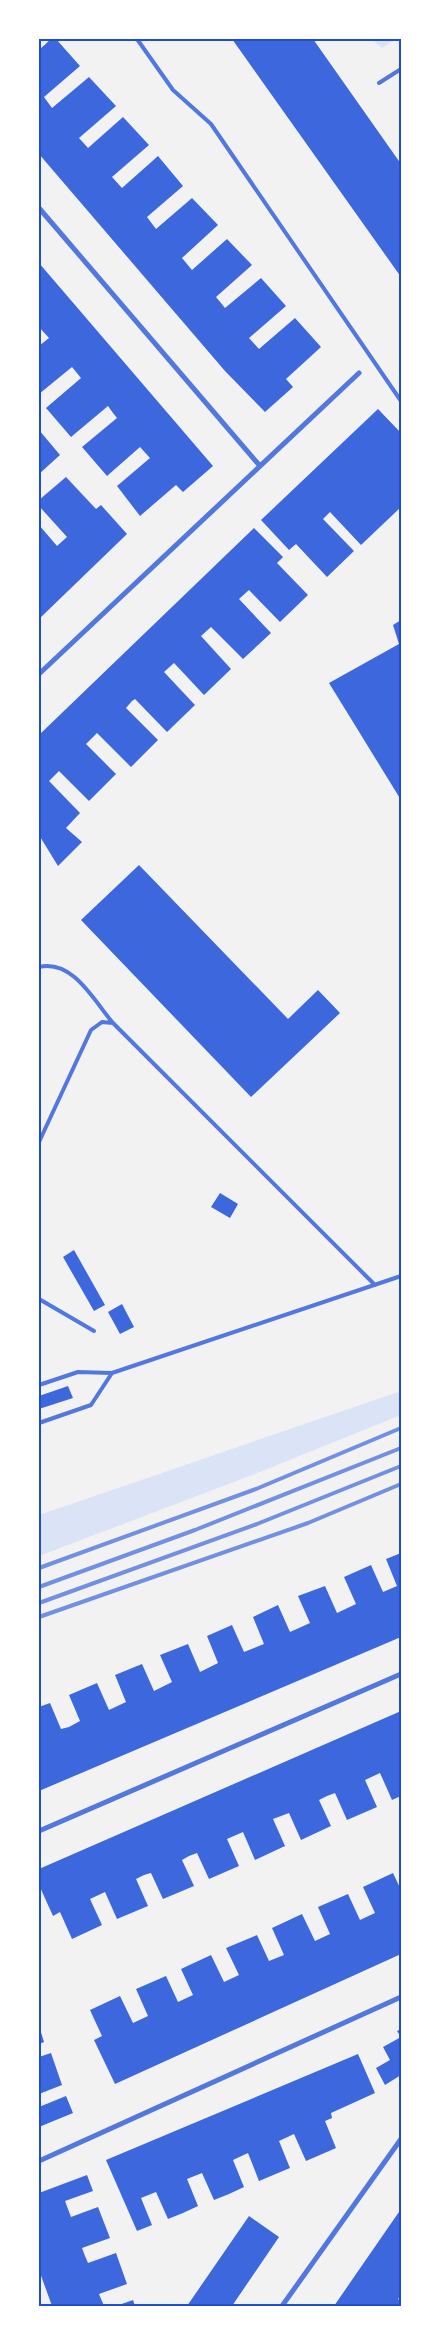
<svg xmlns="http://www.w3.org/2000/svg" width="440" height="2345" viewBox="0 0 440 2345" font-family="'Roboto Condensed',sans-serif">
	<rect width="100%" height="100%" fill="#f2f2f2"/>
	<path fill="#dbe4f7" d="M371 39H395L382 48Z
		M401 1391V1415L255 1474 39 1556V1515Z"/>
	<path fill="#3d67dc" d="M51 39H56L80 66 44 97 52 108 89 77 116 106 79 138 88 148 123 117 149 145 112 177 122 188 158 156 183 186 147 217 156 229 192 198 218 225 182 258 192 270 227 239 252 265 216 297 221 303 225 308 261 278 286 306 249 338 259 349 295 318 321 347 286 379 293 387 265 412 225 371 39 154V50Z
		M232 39H313L401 164V277Z
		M39 263 213 466 183 492 176 485 140 516 117 486 150 458 140 447 107 476 82 447 117 418 113 413 108 406 71 437 46 408 81 378 72 367 39 394V346L49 338 39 327Z
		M378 409 401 433V507L361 545 330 512 323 519 354 551 327 577 296 544 289 550 261 520Z
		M39 430 60 455 39 474Z
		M66 477 96 509 101 505 127 534 39 619V525L57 546 67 537 39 506V500Z
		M254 528 283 557 277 563 308 595 280 622 249 590 239 599 271 633 243 659 211 627 201 636 231 669 204 695 174 663 164 672 195 705 167 732 135 699 132 701 126 708 158 740 131 767 97 733 86 744 116 774 89 801 59 771 49 781 80 813 66 828 82 842 58 866 39 835V735Z
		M401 620V800L329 683 399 644 393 625Z
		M139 865 288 1019 318 990 340 1013 251 1097 81 920Z
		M220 1193 238 1204 230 1218 211 1207Z
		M74 1250 105 1305 94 1311 63 1257Z
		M122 1304 134 1327 120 1334 108 1312Z
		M68 1386 73 1398 39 1409V1396Z
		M401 1553V1637L39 1791V1707L50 1703 61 1729 69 1727 80 1721 69 1695 97 1683 109 1710 126 1702 115 1675 142 1664 154 1691 172 1682 160 1655 188 1644 200 1672 218 1663 207 1636 232 1625 244 1652 264 1644 253 1617 278 1605 290 1632 310 1623 298 1596 325 1586 337 1613 356 1604 344 1577 371 1565 383 1592 397 1586 386 1559Z
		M401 1711V1796L392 1800 380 1773 365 1780 377 1807 347 1820 335 1793 327 1796 319 1800 331 1826 301 1840 289 1813 273 1819 285 1846 255 1860 243 1832 227 1839 239 1866 209 1879 197 1853 189 1856 182 1860 194 1886 163 1899 151 1873 144 1875 136 1879 148 1906 117 1919 105 1892 90 1899 102 1925 72 1939 60 1912 53 1916 39 1885V1869Z
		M393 1873 401 1890V1954L115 2084 94 2040 102 2036 90 2010 120 1996 133 2023 148 2016 136 1989 166 1976 178 2002 193 1995 181 1969 211 1955 224 1982 239 1975 226 1948 257 1935 269 1961 284 1955 272 1928 302 1914 315 1941 330 1934 318 1907 348 1894 360 1920 375 1913 363 1887Z
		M39 2026 44 2042 39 2044Z
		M401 2029V2075L385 2085 376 2068 390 2060 383 2047 401 2037 397 2031Z
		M51 2053 62 2085 39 2094V2057Z
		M358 2054 375 2093 331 2113 332 2118 325 2121 336 2148 306 2161 294 2134 279 2141 290 2168 259 2181 248 2153 233 2160 244 2187 229 2194 214 2200 202 2173 187 2179 198 2206 183 2213 168 2219 156 2192 141 2198 152 2225 137 2231 106 2160Z
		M66 2096 73 2113 39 2127V2107Z
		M87 2175 93 2191 65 2201 71 2217 98 2207 110 2238 82 2248 85 2256 88 2263 116 2253 127 2284 99 2294 104 2306H52L39 2270V2193Z
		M401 2209V2295L398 2299 401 2301V2306H334Z
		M249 2216 279 2237 232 2306H187Z
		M133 2300 135 2306H116Z"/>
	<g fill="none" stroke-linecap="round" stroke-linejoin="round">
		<path stroke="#5277de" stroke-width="4" d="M137 39 173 90 211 124 401 401
			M379 83 401 69
			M39 967C73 959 94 1001 113 1023L102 1022 91 1030 39 1142
			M113 1023 375 1285
			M39 1299 94 1331
			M39 1385 78 1372 112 1373 401 1276
			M39 1423 91 1405 112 1373"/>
		<path stroke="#5277de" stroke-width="5" d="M39 208 260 466
			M39 674 359 373
			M39 1831 401 1674
			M39 2161 401 1997
			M282 2306 401 2139"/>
		<path stroke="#7290e2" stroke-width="4" d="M39 1568 256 1489 401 1428
			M39 1587 195 1530 401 1448
			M39 1603 257 1524 401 1466
			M39 1617 308 1523 401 1484"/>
	</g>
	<rect width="440" height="2345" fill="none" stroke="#ffffff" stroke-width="80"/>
	<rect x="40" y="40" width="360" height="2265" fill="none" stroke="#1d4ed8" stroke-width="2"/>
</svg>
